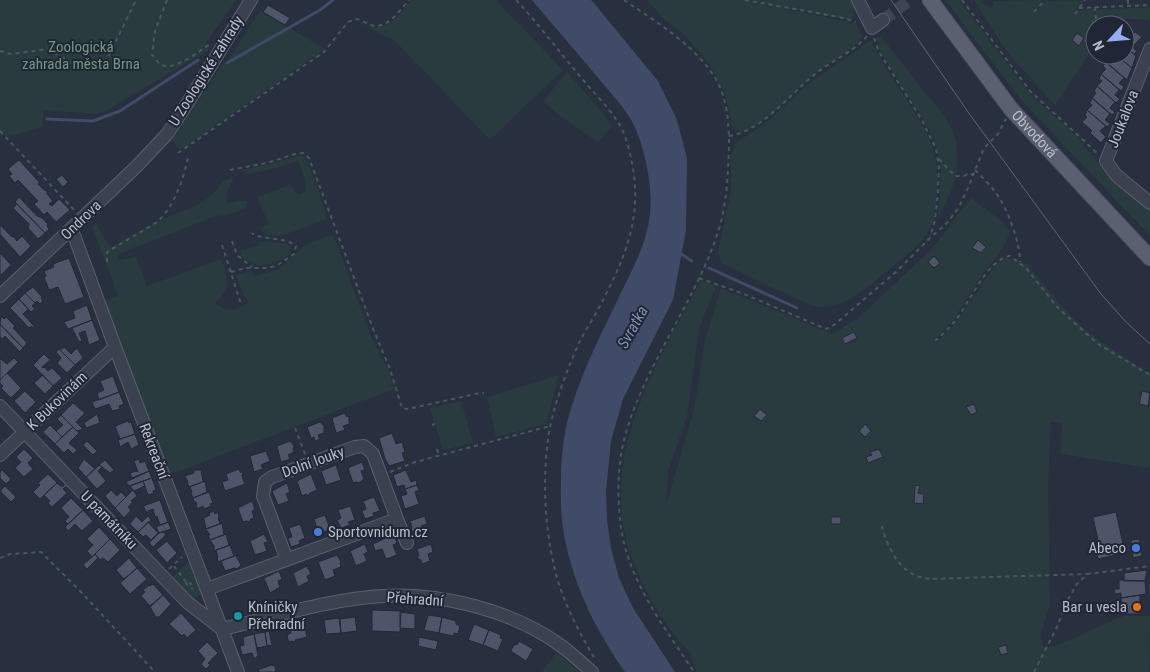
<svg xmlns="http://www.w3.org/2000/svg" width="1150" height="672" viewBox="0 0 1150 672" font-family="'Roboto Condensed',sans-serif">
	<rect width="100%" height="100%" fill="#282f3f"/>
	<path fill="#2a3b40" d="M0 0H236L206 43 209 50 107 110 97 114 44 110 42 127 18 134 0 136Z
		M411 0H496L563 70 490 140 394 40 356 21C362 22 366 26 371 27 389 31 402 11 411 0Z
		M647 0H748L780 9 751 0H852L854 18 851 20 820 15 799 10 782 9 801 12 853 23 858 26 862 36 858 43C842 56 824 66 808 80 789 96 765 127 740 132L733 128 724 92 711 67 687 37 663 18Z
		M945 0H959L1029 93 1076 136 1106 172 1150 210V236L1022 101Z
		M974 0H982L981 3 992 8 995 1 1044 0 1034 12 1035 13 1045 1 1084 0 1074 13 1076 14 1080 10 1094 9 1095 19 1096 10 1150 7V20L1113 18 1108 25H1095V45L1055 105 1007 52Z
		M260 11 325 49 182 149 179 148 172 141 223 63 228 61Z
		M878 36H881C894 53 908 71 921 88 933 102 949 117 954 135 964 164 952 194 938 219 939 202 942 183 940 165 938 136 916 109 901 85 892 70 880 55 876 38Z
		M871 40C887 79 930 121 936 162 940 181 936 203 933 223 926 241 906 255 892 267 873 283 847 308 820 307 810 306 800 300 791 296 768 286 745 275 722 263L718 253 731 191V154L736 143 768 121 807 85Z
		M567 72 603 113 612 127 598 142 560 116 543 101Z
		M296 156H303C315 175 321 198 327 219L281 236 266 235 260 228 269 224 257 197 290 185 298 194 306 191 305 179 298 161 276 168 248 174 240 170 267 165Z
		M234 177 226 194 227 204 237 201H246V208L228 215 216 216 118 254 119 260 136 257 147 286 221 259C228 273 231 293 215 302 222 312 239 312 248 302L241 290 236 275 251 271 255 276 277 270 307 244 330 235 334 236 371 337 388 369 394 389 169 475 117 333 115 328 111 329 112 321 105 301 118 296 92 226 96 224 108 244 112 247C127 238 143 229 159 221 183 210 209 205 223 181Z
		M971 198C981 206 1007 223 1010 232L1004 247 981 276 953 321 934 341 936 343 956 322 997 263 1006 258 1027 264 1059 303 1081 326 1103 343 1150 374V468L1061 454 1062 424 1051 422 1048 485 1050 605 1040 635 1044 648 1058 645 1123 616H1150L1149 672H697C694 665 693 657 689 651 685 646 679 642 676 637 658 614 643 588 633 561 594 460 656 367 701 280L716 286 699 329 687 417 668 471 666 505 694 410 705 340 721 288 832 334 858 318 931 250Z
		M259 241 288 244 291 248 289 255C271 266 258 271 241 256V251L259 245Z
		M559 375 546 424 496 437 487 397Z
		M461 401 473 443 443 450 430 408Z
		M190 561 203 590 198 598 193 599 172 580V577Z
		M556 653 580 672H542Z"/>
	<path fill="#3f4b67" d="M532 0H591L593 2 658 81 677 120 687 158 686 230 673 300 623 399 611 441 606 491 607 520 611 548 619 578 633 608 675 672H625C595 629 571 581 563 528 560 509 561 490 561 472 562 449 565 426 572 405 585 365 604 328 622 291 634 266 647 242 650 214 653 188 645 149 634 125 627 111 615 98 605 86 581 57 556 29 532 0Z"/>
	<g fill="none" stroke-linecap="round" stroke-linejoin="round">
		<path stroke="#3f4b67" stroke-width="3" d="M227 63 320 10 333 0
			M47 119 93 121 120 111 198 60
			M677 254H681L692 261
			M709 268 797 308"/>
	</g>
	<path fill="#4e5568" stroke="#222837" d="M268 5 290 18 285 25 263 12Z
		M1125 29 1132 35 1135 32 1142 37 1132 47 1137 51 1134 54 1125 46Z
		M1077 33 1084 38 1079 46 1072 40Z
		M1125 46 1136 56 1132 68 1116 55H1125Z
		M1108 55H1116L1132 68 1127 80 1106 62 1110 57Z
		M1106 62 1124 78 1119 83 1124 87 1121 91 1101 74 1106 69 1103 66Z
		M1101 74 1119 90 1115 95 1120 99 1116 103 1097 86 1102 81 1099 79Z
		M1097 86 1115 102 1110 108 1115 112 1112 115 1092 98 1096 93 1094 91Z
		M1092 98 1110 114 1105 120 1110 124 1107 127 1087 110 1092 105 1090 103Z
		M1087 110 1106 126 1100 131 1106 137 1101 143 1090 133 1092 131 1082 122 1087 117 1085 116Z
		M19 160 40 183 38 184 44 190 47 191V194L53 201 49 204 52 206 59 199 70 210 56 222 47 212 44 215 34 204 38 201 18 180 15 183 9 176 12 174 8 169Z
		M62 175 68 182 63 187 56 179Z
		M19 197 37 216 42 218 48 224 47 226 49 229 45 233 15 202Z
		M17 204 45 233 38 239 28 228 29 224 13 208Z
		M0 225 12 237 13 236 17 241 22 236 31 246 20 257 0 234Z
		M978 240 986 247 981 253 972 248Z
		M0 253 11 265 1 275 0 274Z
		M934 256 940 263 934 268 928 262Z
		M69 258 84 297 65 304 58 287 49 290 44 277 46 276 44 271 54 267 53 264Z
		M33 287 42 297 41 298 43 301 40 304 37 301 35 303 25 293Z
		M25 293 35 303 32 306 35 309 31 312 19 299Z
		M19 299 28 309 23 314 35 327 33 328 32 326 29 328 10 308Z
		M87 305 92 320 68 329 64 322 75 318 73 311Z
		M1 316 4 319 6 317 15 326 13 328 27 343 23 348 0 324Z
		M92 320 100 340 89 345 85 331 79 333 82 341 79 342 72 328Z
		M0 324 23 348 20 352 5 336 2 339 0 336Z
		M854 332 857 338 845 344 842 338Z
		M64 347 71 354 77 348 83 358 75 365 60 350Z
		M59 349 75 365 67 373 57 363 61 358 56 352Z
		M44 354 50 360 42 367 43 368 44 367 48 371 52 368 62 378 53 386 33 365Z
		M14 358 18 362 0 380V360L1 359 7 364Z
		M7 373 21 388 11 398 1 388 3 386 0 383V380Z
		M43 375 53 386 45 394 34 383Z
		M113 376 119 392 99 400 97 393 104 390 100 381Z
		M25 391 36 402 25 413 14 401Z
		M1142 391 1150 393 1148 406 1139 404Z
		M119 392 124 404 119 406 120 409 112 411 109 404 95 409 92 402Z
		M73 403 85 413 76 422 83 429 77 431 61 415Z
		M974 404 977 412 971 415 966 407Z
		M760 409 767 415 761 421 754 416Z
		M345 413 346 416 349 417V424L343 426 345 430 336 433 332 418Z
		M97 414 100 423 86 428 84 423Z
		M61 415 73 427 62 437 56 431 63 425 57 419Z
		M128 421 129 423 131 422 135 434 120 439 115 426Z
		M320 422 324 426V433L318 435 320 439 315 441 314 437 311 438 307 427Z
		M865 424 871 431 865 437 859 431Z
		M50 425 62 437 55 444 43 432Z
		M73 427 79 433 69 443 77 450 73 454 68 449 64 453 55 444Z
		M392 433 396 444 402 442 405 452 402 453 405 461 389 466 385 459 379 438Z
		M135 434 139 445 131 449 128 442 120 447 118 440Z
		M87 441 97 451 93 455 83 445Z
		M290 441 294 446 293 449 294 452 288 455 290 459 281 462 277 446Z
		M24 449 33 458 28 463 33 469 24 477 15 468 21 462 16 457Z
		M879 449 883 457 868 463 866 457 872 455 870 452Z
		M266 451 270 461 261 465 263 469 254 472 250 456Z
		M84 459 95 469 86 477 78 468Z
		M139 459 140 463 145 461 149 471 132 478 130 473 136 471 138 472 134 461Z
		M105 460 114 470 110 473 99 465Z
		M362 462 365 470 361 471 364 479 359 483 356 482 353 483 348 468Z
		M99 465 102 467 98 471 106 481 97 489 86 477Z
		M336 465 341 480 326 485 321 471Z
		M239 469 240 472 243 473 242 476 245 484 225 491 222 482 228 480 226 474Z
		M2 470 11 479 6 484 0 478V472Z
		M194 470H201L203 481H205L189 487 187 482H188L185 476 194 473Z
		M406 470 411 482 416 480 417 485 405 489 404 485 397 487 393 475Z
		M149 471 152 478 129 486 126 482Z
		M48 474 57 483 40 499 33 492 40 485 38 483Z
		M311 474 317 490 310 493 308 496 306 494 302 496 297 481Z
		M152 478 156 490 153 491 154 493 148 495 143 481Z
		M143 481 145 486 134 491 130 486Z
		M205 481 207 492 193 498 191 493 192 492 190 487H189Z
		M57 483 62 487 65 484 67 486 63 489 67 493 52 507 48 503 50 501 44 495Z
		M287 483 290 492 286 494 289 501 278 505 272 491Z
		M417 485 419 490 415 492 419 504 405 509 401 496 407 494 405 489Z
		M920 485 918 493 924 494 923 504 914 503 915 486Z
		M5 486 16 497 11 502 1 492V490Z
		M111 490 117 496 121 492 126 497 115 508 105 496Z
		M133 490 137 496 131 501 133 502 128 507 131 510 124 518 115 508Z
		M209 492 213 503 210 504 211 506 204 509 203 506 197 509 196 502H194L193 498Z
		M374 497 380 511 373 513 374 516 365 519 362 511 366 509 363 501Z
		M71 498 83 510 68 524 65 521 69 517 61 508Z
		M160 500 168 522 160 525 157 516 155 517 153 509 148 511 147 513 143 506Z
		M252 501 255 509 252 511 254 518 251 519 249 522 247 521 243 522 238 508Z
		M350 506 355 520 348 522 350 525 341 528 337 520 341 518 338 510Z
		M83 510 93 521 82 531 75 524 68 531 65 527Z
		M214 511 215 514 218 512 219 517 218 518 220 524 222 523 206 529 204 519H202L210 515 209 513Z
		M1116 512 1125 553 1098 559 1095 546 1099 545 1093 517Z
		M325 515 330 529 324 532 325 534 316 538 313 529 317 528 314 519Z
		M136 516 142 522 148 516 151 520 138 532 130 524Z
		M425 516 427 524 421 526 424 533 416 536 414 532 411 530 412 527 410 521Z
		M831 517H841V524H831Z
		M148 522 158 533 151 540 146 535 143 537 138 532Z
		M168 522 171 529 159 533 156 527Z
		M222 523 224 534H226L210 540 208 535H210L206 529Z
		M300 524 305 538 299 541 300 544 291 547 288 538 292 537 289 528Z
		M99 527 110 539 92 557 87 551 93 545 87 539Z
		M163 532 166 535 153 547 149 543 159 533Z
		M226 534 229 545H230L214 551V546L210 540Z
		M264 534 268 542 264 543 267 551 255 555 250 541Z
		M394 534 397 543 393 545 397 555 386 559 382 549 375 551 373 544Z
		M110 539 120 550 108 562 103 558 100 560 95 554Z
		M1139 539 1142 556 1133 558 1131 540Z
		M167 541 177 553 167 563 156 550Z
		M365 544 368 552 364 554 367 561 356 566 350 551Z
		M431 544 433 552 428 554 430 561 422 564 421 560 417 558 419 555 417 549Z
		M230 545 234 556 218 562 217 557H218L216 551H214Z
		M95 554 98 558 87 569 83 565Z
		M237 555 236 556 241 565 237 569 234 568 225 571 221 561Z
		M337 555 341 562 340 563 341 567 333 570 335 576 325 580 318 562Z
		M129 558 137 568 124 579 116 570Z
		M307 566 311 574 307 576 309 581 298 587 293 573Z
		M137 568 147 579 130 594 120 583Z
		M1147 570 1145 581H1124V573Z
		M279 571 282 579 278 581 280 587 270 593 264 578Z
		M1119 580 1145 581 1146 594 1121 598V593L1115 594 1114 589H1119Z
		M153 584 163 595 150 606 141 596 145 592 143 590 149 585 150 586Z
		M163 595 171 604 159 617H156L150 607Z
		M1140 595V614H1122L1121 598Z
		M372 610 401 611 400 632 372 631Z
		M400 612 415 614V629L400 628Z
		M181 613 196 630 187 638 184 634 182 636 169 624Z
		M428 615 442 617 439 633 424 630Z
		M355 617 357 631 341 633 340 619Z
		M442 617 456 621V624L460 626 458 634 454 633V636L448 635 439 633Z
		M339 618 341 633 326 634 324 620Z
		M304 623 307 637 295 640 296 642 290 641 289 644 287 635 291 633 290 627Z
		M474 624 489 630 483 645 468 640Z
		M489 630 501 635 500 638 503 639 498 651 483 645Z
		M269 631 272 645 267 646 265 632Z
		M265 632 267 646 257 648 254 634Z
		M254 634 258 656 254 659 252 653 242 655 240 646 244 645 243 637Z
		M419 637 438 641 436 650 418 646Z
		M519 641 533 649 526 661 512 652 511 650 515 644 517 645Z
		M207 642 218 653 208 663 210 665 206 669 201 664 205 659 198 651Z
		M1006 645 1008 653 1001 655 998 647Z
		M271 665 275 666 276 672H259L258 670Z"/>
	<g fill="none" stroke-linecap="round" stroke-linejoin="round">
		<path stroke="#3e4454" stroke-width="12" stroke-dasharray="12 6" stroke-linecap="butt" d="M883 20 910 0"/>
		<g stroke="#595f6d" stroke-width="14">
			<path id="minor" d="M858 0 872 28 883 20
				M1150 49 1106 161 1116 175 1150 203
				M71 229 75 238 115 347 238 672
				M0 296 137 166 168 133 187 104 251 0
				M0 406 187 602 222 629
				M0 455 115 347
				M397 519 407 543
				M207 589 397 519 373 454 364 446 355 447 272 477 265 482 263 496 287 560
				M222 629C275 617 329 599 383 596 441 592 513 611 560 645 571 653 582 663 592 672"/>
		</g>
		<g stroke="#454a58" stroke-width="17">
			<g id="major">
				<path id="s1" d="M930 0 1011 109 1150 258"/>
			</g>
		</g>
		<path stroke="#48585d" stroke-width="2" stroke-dasharray="4 4" stroke-linecap="butt" d="M167 0 155 31 152 55C155 57 157 62 160 64 173 73 199 51 210 44
			M516 0C540 26 561 54 584 81 599 99 619 117 626 139 645 201 633 242 604 298 597 313 587 327 580 341 569 364 555 402 550 427 542 470 544 523 554 566 561 598 578 631 595 659
			M624 0C656 22 692 43 714 76 727 96 729 122 729 146 728 175 727 204 718 232 695 303 645 364 625 436 618 463 617 492 620 519 625 577 663 625 694 672
			M745 0 839 17 856 22
			M962 0 1030 91 1097 153
			M1128 0V6
			M1095 7 1096 19
			M1079 8 1150 5
			M1034 12 1045 0
			M1075 14 1085 0
			M874 38 879 52 922 120 936 149 939 167 938 192 935 220 930 237
			M0 51 11 54 48 49 83 70 99 66 107 59 136 0
			M0 131 75 211
			M729 136C766 130 793 89 823 68 838 58 855 50 867 36
			M178 153 324 52 348 22 356 19C361 20 366 23 371 25 387 30 400 10 409 0
			M939 159 955 176H964L969 173 973 175
			M230 170 267 163 295 154 303 153 309 158 374 331 390 369 402 408 408 409 475 394 484 393
			M975 170C982 177 990 185 996 193 1008 209 1020 243 1020 262
			M232 241 237 255 252 267
			M222 245 241 304
			M107 262V252L157 222C174 207 183 180 188 158
			M231 272 246 268H266L276 266 294 254 296 246 288 241 256 236 252 233
			M699 278 744 294 826 329 834 325 897 271 930 238 946 224 958 209 968 188 984 148 998 134 1006 119
			M935 341C942 335 949 328 955 321 968 305 988 258 1010 256L1026 268 1058 308 1098 344 1150 375
			M432 425 435 424
			M295 428 305 454
			M437 449 439 456
			M390 472 415 462 550 426
			M882 526C885 541 896 565 911 573 917 577 924 578 930 579L1087 574
			M0 558 10 554 41 552 82 593 155 672
			M174 566 186 582
			M169 569 182 557
			M190 585 191 584 188 581 186 582 187 585 193 589
			M1034 672 1057 627 1065 605 1077 584 1087 574 1150 566"/>
		<use href="#minor" stroke="#3b414f" stroke-width="12"/>
		<use href="#major" stroke="#5a606f" stroke-width="15"/>
		<path stroke="#5e6576" stroke-width="1" d="M891 0 968 112 1101 294 1126 322 1150 344"/>
	</g>
	<g fill="#3f7fe0" stroke="#202635" stroke-width="2">
		<circle cx="318" cy="532" r="5"/>
		<circle cx="1136" cy="548" r="5"/>
	</g>
	<circle fill="#e8710a" stroke="#202635" stroke-width="2" cx="1137" cy="607" r="5"/>
	<circle fill="#0f9aa8" stroke="#202635" stroke-width="2" cx="238" cy="616" r="5"/>
	<g text-anchor="middle" stroke-width="4" stroke-linejoin="round" paint-order="stroke">
		<g font-size="15" fill="#71997f" stroke="#202635">
			<text x="81" y="52">Zoologická<tspan x="81" dy="17">zahrada města Brna</tspan></text>
		</g>
		<g font-size="15" fill="#b8bdca" stroke="#202635">
			<text transform="translate(206 71) rotate(-58)" y="5">U Zoologické zahrady</text>
			<text transform="translate(1123 119) rotate(-69)" y="5">Joukalova</text>
			<text dy="5" stroke="none"><textPath href="#s1" startOffset="170">Obvodová</textPath></text>
			<text transform="translate(81 220) rotate(-44)" y="5">Ondrova</text>
			<text transform="translate(57 401) rotate(-44)" y="5">K Bukovinám</text>
			<text transform="translate(154 451) rotate(69)" y="5">Rekreační</text>
			<text transform="translate(313 462) rotate(-20)" y="5">Dolní louky</text>
			<text transform="translate(109 520) rotate(46)" y="5">U památníku</text>
			<text transform="translate(415 599) rotate(4)" y="5">Přehradní</text>
		</g>
		<g font-size="15" fill="#b8bdca" stroke="#202635" text-anchor="start">
			<text x="328" y="537">Sportovnidum.cz</text>
			<text x="1126" y="553" text-anchor="end">Abeco</text>
			<text x="248" y="612">Kníničky<tspan x="248" dy="17">Přehradní</tspan></text>
			<text x="1127" y="612" text-anchor="end">Bar u vesla</text>
		</g>
		<g font-size="16" font-style="italic" fill="#828faf" stroke="#202635">
			<text transform="translate(632 327) rotate(-61)" y="6">Svratka</text>
		</g>
	</g>
	<g transform="translate(1110 40) rotate(244)"><circle r="24" fill="#202635" stroke="#5d6271"/>
	<path d="M0-4L9 19L0 12L-9 19Z" fill="#95aef1"/>
	<text y="-8" font-size="14" font-weight="bold" text-anchor="middle" fill="#b8bdca">N</text>
	</g>
</svg>
